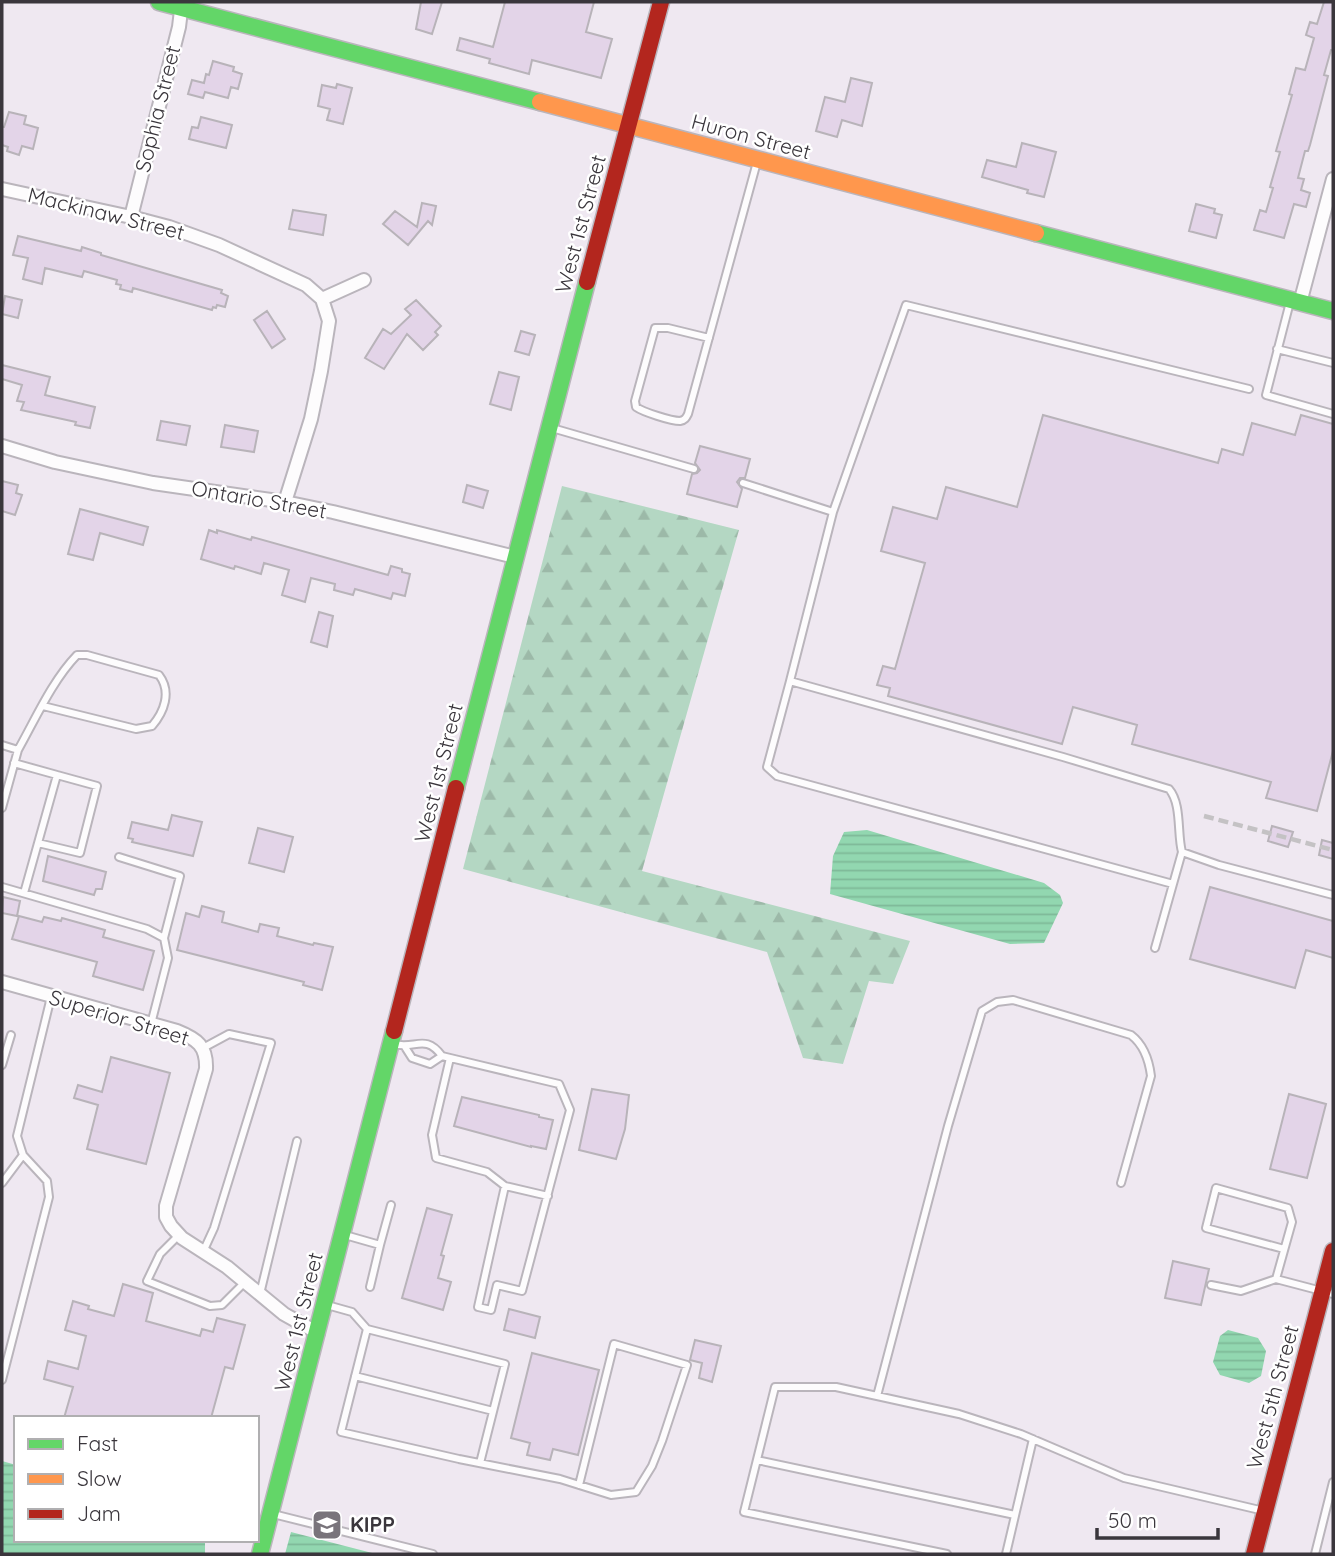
<svg xmlns="http://www.w3.org/2000/svg" width="1335" height="1556" viewBox="0 0 1335 1556" font-family="Quicksand,sans-serif">
	<defs>
		<pattern id="forest-firs" width="22" height="20" patternUnits="userSpaceOnUse" patternTransform="scale(1.75)"><rect width="22" height="20" fill="#b4d7c3"/><path d="M5 1l3.5 6h-7zM16 11l3.5 6h-7z" fill="#9cb9a8"/></pattern>
		<pattern id="water-rules" width="6" height="5" patternUnits="userSpaceOnUse" patternTransform="scale(1.75)"><rect width="6" height="5" fill="#92d7b0"/><path d="M0 2.5h6" fill="none" stroke="#7fb998"/></pattern>
	</defs>
	<rect width="100%" height="100%" fill="#efe8f1"/>
	<path fill="url(#forest-firs)" d="M562 486 739 530 642 871 910 941 893 984 869 981 843 1064 803 1058 767 952 463 869Z"/>
	<path fill="url(#water-rules)" d="M867 830 1044 883 1060 895 1063 903 1044 943 1010 944 830 894 833 856 844 832Z
		M1228 1330 1258 1338 1266 1351 1261 1376 1249 1383 1220 1375 1213 1362 1220 1336Z
		M2 1461 16 1465V1540H205V1554H2Z
		M291 1532 376 1554H285Z"/>
	<path fill="#e3d4e8" stroke="#b8b3b9" stroke-width="2" d="M421 2H442L432 34 416 29Z
		M505 2H594L586 32 612 39 601 78 532 60 529 74 489 63 490 59 457 50 460 38 493 47Z
		M1324 2H1333V50H1331L1324 75 1328 76 1310 145 1308 151H1305L1298 178 1304 179 1301 190 1310 193 1306 207 1294 204 1284 238 1254 230 1260 210 1266 212 1273 188 1270 187 1280 152 1276 151 1292 95 1289 94 1296 68 1305 70 1314 38 1306 35 1310 22 1317 24Z
		M213 61 234 67 233 71 242 74 238 89 231 87 228 98 205 92 203 98 188 94 192 80 204 83 206 74 209 75Z
		M851 78 872 83 862 126 842 120 837 137 816 131 825 97 845 102Z
		M337 84 352 88 343 124 327 120 330 109 318 106 322 85 336 88Z
		M9 112 26 116 24 124 38 128 33 149 22 146 19 155 7 151 8 147 2 145V127H4Z
		M201 117 232 125 226 148 189 139 192 127 198 128Z
		M1022 143 1056 152 1044 197 1027 193 1028 190 982 177 987 160 1016 167Z
		M422 203 436 206 432 225 428 221 408 245 383 224 395 211 417 227Z
		M1196 204 1215 209 1214 213 1222 215 1216 238 1189 231Z
		M293 210 326 215 323 235 289 229Z
		M18 236 81 251 82 247 101 253V255L222 290 221 293 228 296 225 307 217 305 216 308 213 307 212 310 133 288 132 292 120 289 121 285 116 284 117 280 84 271 82 277 45 268 42 284 23 279 28 258 13 255Z
		M5 296 22 300 18 318 2 314Z
		M416 300 441 326 435 332 438 335 423 350 407 334 384 369 365 358 383 329 391 334 411 315 405 309Z
		M267 311 285 339 272 348 254 320Z
		M521 331 535 335 529 355 515 351Z
		M2 365 50 377 45 395 95 407 90 428 75 425 76 422 21 410 24 402 17 401 22 385 2 379Z
		M499 372 519 377 511 410 490 404Z
		M1043 415 1218 463 1222 449 1243 455 1252 423 1295 435 1301 415 1333 424V751L1317 811 1266 798 1271 782 1132 744 1137 725 1073 707 1062 744 888 696 890 688 877 685 883 666 895 669 925 563 881 551 893 507 937 519 946 487 1017 507Z
		M161 421 190 426 186 445 157 440Z
		M225 425 258 431 254 452 221 447Z
		M700 446 750 459 745 478H740L737 482 742 489 737 507 687 494 692 474 697 473 700 470 695 463Z
		M2 481 18 485 16 493 22 495 15 515 2 511Z
		M467 485 488 491 483 508 463 502Z
		M80 509 148 527 143 545 100 533 93 560 68 554Z
		M209 530 217 533V530L251 540 252 537 388 575 391 566 402 569V572L410 574 405 596 393 593 391 599 355 589 353 595 334 590 335 584 311 578 305 602 282 595 289 570 264 563 261 574 235 566 234 569 201 559Z
		M319 612 333 616 327 647 311 642Z
		M172 815 202 822 193 856 132 842 133 839 128 838 132 822 168 830Z
		M1272 826 1293 832 1288 847 1268 841Z
		M258 828 293 837 284 872 249 863Z
		M1322 840 1333 843V859L1319 855Z
		M48 856 106 872 102 889H96L94 895 43 881Z
		M1210 887 1333 921V958L1306 950 1295 988 1190 959Z
		M3 897 20 901 17 916 2 913Z
		M202 906 224 912 222 922 258 932 260 924 279 928 277 936 313 945 314 943 333 947 322 990 303 985 304 982 177 950 186 913 199 917Z
		M19 916 42 922 44 917 61 921 62 918 105 930 103 937 154 951 143 990 93 976 97 962 12 939Z
		M111 1057 170 1073 146 1164 87 1149 98 1105 74 1098 78 1085 102 1092Z
		M592 1089 629 1095 625 1129 616 1159 579 1150Z
		M1289 1094 1326 1104 1307 1178 1270 1169Z
		M462 1097 539 1115V1117L553 1120 546 1149 531 1146V1147L454 1126Z
		M427 1208 452 1215 441 1255 444 1256 438 1278 451 1282 443 1310 402 1298Z
		M1173 1261 1209 1269 1201 1305 1165 1298Z
		M123 1284 153 1293 146 1321 200 1336 202 1329 213 1332 217 1318 245 1325 233 1369 225 1367 211 1418H64L73 1387 44 1379 48 1361 78 1369 86 1336 65 1330 73 1301 89 1306 88 1309 114 1316Z
		M509 1309 540 1317 535 1338 504 1330Z
		M695 1340 721 1346 712 1382 699 1378 702 1363 690 1360Z
		M532 1353 599 1370 578 1455 553 1449 550 1460 527 1455 530 1443 511 1438Z"/>
	<g fill="none" stroke-linecap="round" stroke-linejoin="round">
		<g stroke="#bab5bc" stroke-width="10">
			<path id="lane" d="M1290 302 1266 395 1333 414
				M709 338 668 328H655L635 401 636 407C643 412 671 421 680 421 685 420 686 418 688 414L757 162
				M1277 349 1333 363
				M552 428 694 469
				M743 483 833 512 790 681 1063 757 1169 789C1182 804 1177 834 1182 852L1219 865 1333 895
				M833 512 906 305 1249 389
				M790 681 767 767 777 776 1173 884
				M2 745 18 750 2 808
				M18 750C36 718 52 681 77 655H87L159 675C172 692 164 712 152 726L136 729 43 706
				M14 763 57 775
				M2 887 147 929 164 938 180 876 119 857
				M24 893 57 775 97 786 80 853 38 843
				M1155 948 1182 852
				M151 1024 168 958 164 938
				M394 1044C415 1050 425 1033 442 1056L559 1084 570 1110 522 1291 497 1285 491 1310 478 1307 505 1186 487 1172 436 1158 432 1135 450 1058
				M405 1047 412 1058 430 1064 442 1056
				M203 1048 229 1034 271 1043 214 1228 203 1252
				M2 1065 11 1035
				M2 1183 23 1155
				M505 1186 548 1196
				M179 1235 160 1254 147 1281 210 1306 222 1305 245 1282
				M345 1235 380 1245 391 1205
				M1276 1279 1292 1222 1288 1208 1216 1188 1206 1228 1284 1249
				M1211 1285 1241 1291 1276 1279 1333 1294
				M370 1287 380 1245
				M260 1294 297 1141
				M327 1305 352 1312 367 1329 505 1364 480 1463
				M367 1329 341 1432 459 1459 560 1479 611 1495 636 1492 652 1466 662 1441 687 1365 614 1344 579 1485
				M355 1376 493 1411
				M2 1380 49 1197 47 1181 23 1155 17 1136 51 997
				M877 1396 948 1126 982 1011 997 1002 1013 1000 1131 1035C1144 1045 1149 1060 1151 1076L1121 1183
				M757 1460 1015 1515
				M273 1514 433 1554
				M947 1554 744 1512 775 1387H836L959 1414 1021 1434 1124 1478 1264 1511
				M1006 1554 1033 1439
				M1315 1554 1333 1482"/>
		</g>
		<g stroke="#bab5bc" stroke-width="16">
			<path id="street" d="M2 189 131 217 169 227 219 245 306 285 322 299 329 321 321 371 311 419 285 502
				M131 217 179 27 182 2
				M322 299 364 280
				M1300 303 1333 179
				M2 446 55 462 153 483 285 502 333 512 515 557
				M2 982 177 1031C197 1039 207 1046 206 1069L166 1206V1217L171 1226 182 1238 227 1267 284 1314 318 1333"/>
		</g>
		<g stroke="#bab5bc" stroke-width="19">
			<path id="fast" d="M159 2 540 102
				M1036 233 1333 311
				M456 788 587 282
				M260 1554 394 1031"/>
		</g>
		<g stroke="#bab5bc" stroke-width="19">
			<path id="slow" d="M540 102 1036 233"/>
		</g>
		<g stroke="#bab5bc" stroke-width="19">
			<path id="jam" d="M587 282 661 2
				M394 1031 456 788
				M1254 1554 1333 1251"/>
		</g>
		<use href="#lane" stroke="#fdfcfd" stroke-width="6"/>
		<use href="#street" stroke="#fdfcfd" stroke-width="12"/>
		<use href="#fast" stroke="#63d668" stroke-width="16"/>
		<use href="#slow" stroke="#ff974d" stroke-width="16"/>
		<use href="#jam" stroke="#b3261e" stroke-width="16"/>
		<path stroke="#c4c2c4" stroke-width="4.5" stroke-dasharray="10 5" stroke-linecap="butt" d="M1204 816 1333 850"/>
	</g>
	<defs>
		<g id="school-square" transform="scale(1.575)"><rect x="-9" y="-9" width="18" height="18" rx="4" fill="#79747b" stroke="#fff"/><path d="M0-5L7-2L0 1L-7-2ZM-4 1L0 2.5L4 1V4Q0 6-4 4Z" fill="#fff"/></g>
	</defs>
	<g fill-rule="evenodd">
		<use href="#school-square" x="327" y="1525"/>
	</g>
	<g text-anchor="middle" stroke-width="5" stroke-linejoin="round" paint-order="stroke">
		<g font-size="21" fill="#3a363c" stroke="#fff">
			<text transform="translate(158 109) rotate(-76)" y="7">Sophia Street</text>
			<text transform="translate(751 137) rotate(15)" y="7">Huron Street</text>
			<text transform="translate(106 214) rotate(14)" y="7">Mackinaw Street</text>
			<text transform="translate(581 224) rotate(-75)" y="7">West 1st Street</text>
			<text transform="translate(259 500) rotate(10)" y="7">Ontario Street</text>
			<text transform="translate(439 773) rotate(-76)" y="7">West 1st Street</text>
			<text transform="translate(119 1018) rotate(17)" y="7">Superior Street</text>
			<text transform="translate(299 1322) rotate(-76)" y="7">West 1st Street</text>
			<text transform="translate(1273 1397) rotate(-75)" y="7">West 5th Street</text>
		</g>
		<g font-size="21" font-weight="bold" fill="#3a363c" stroke="#fff" text-anchor="start">
			<text x="350" y="1532">KIPP</text>
		</g>
	</g>
	<rect width="1335" height="1556" fill="none" stroke="#3a363c" stroke-width="7"/>
	<rect x="14" y="1416" width="245" height="126" fill="#ffffff" stroke="#b0afb1" stroke-width="2"/>
	<rect x="28" y="1439" width="35" height="10" fill="#63d668" stroke="#b0afb1" stroke-width="2"/>
	<text x="77" y="1451" font-size="21" fill="#3a363c">Fast</text>
	<rect x="28" y="1474" width="35" height="10" fill="#ff974d" stroke="#b0afb1" stroke-width="2"/>
	<text x="77" y="1486" font-size="21" fill="#3a363c">Slow</text>
	<rect x="28" y="1509" width="35" height="10" fill="#b3261e" stroke="#b0afb1" stroke-width="2"/>
	<text x="77" y="1521" font-size="21" fill="#3a363c">Jam</text>
	<path d="M1097 1528v10h121v-10" fill="none" stroke="#3a363c" stroke-width="3.5"/>
	<text x="1108" y="1528" font-size="21" fill="#3a363c" stroke="#ffffff" stroke-width="5" paint-order="stroke">50 m</text>
</svg>
